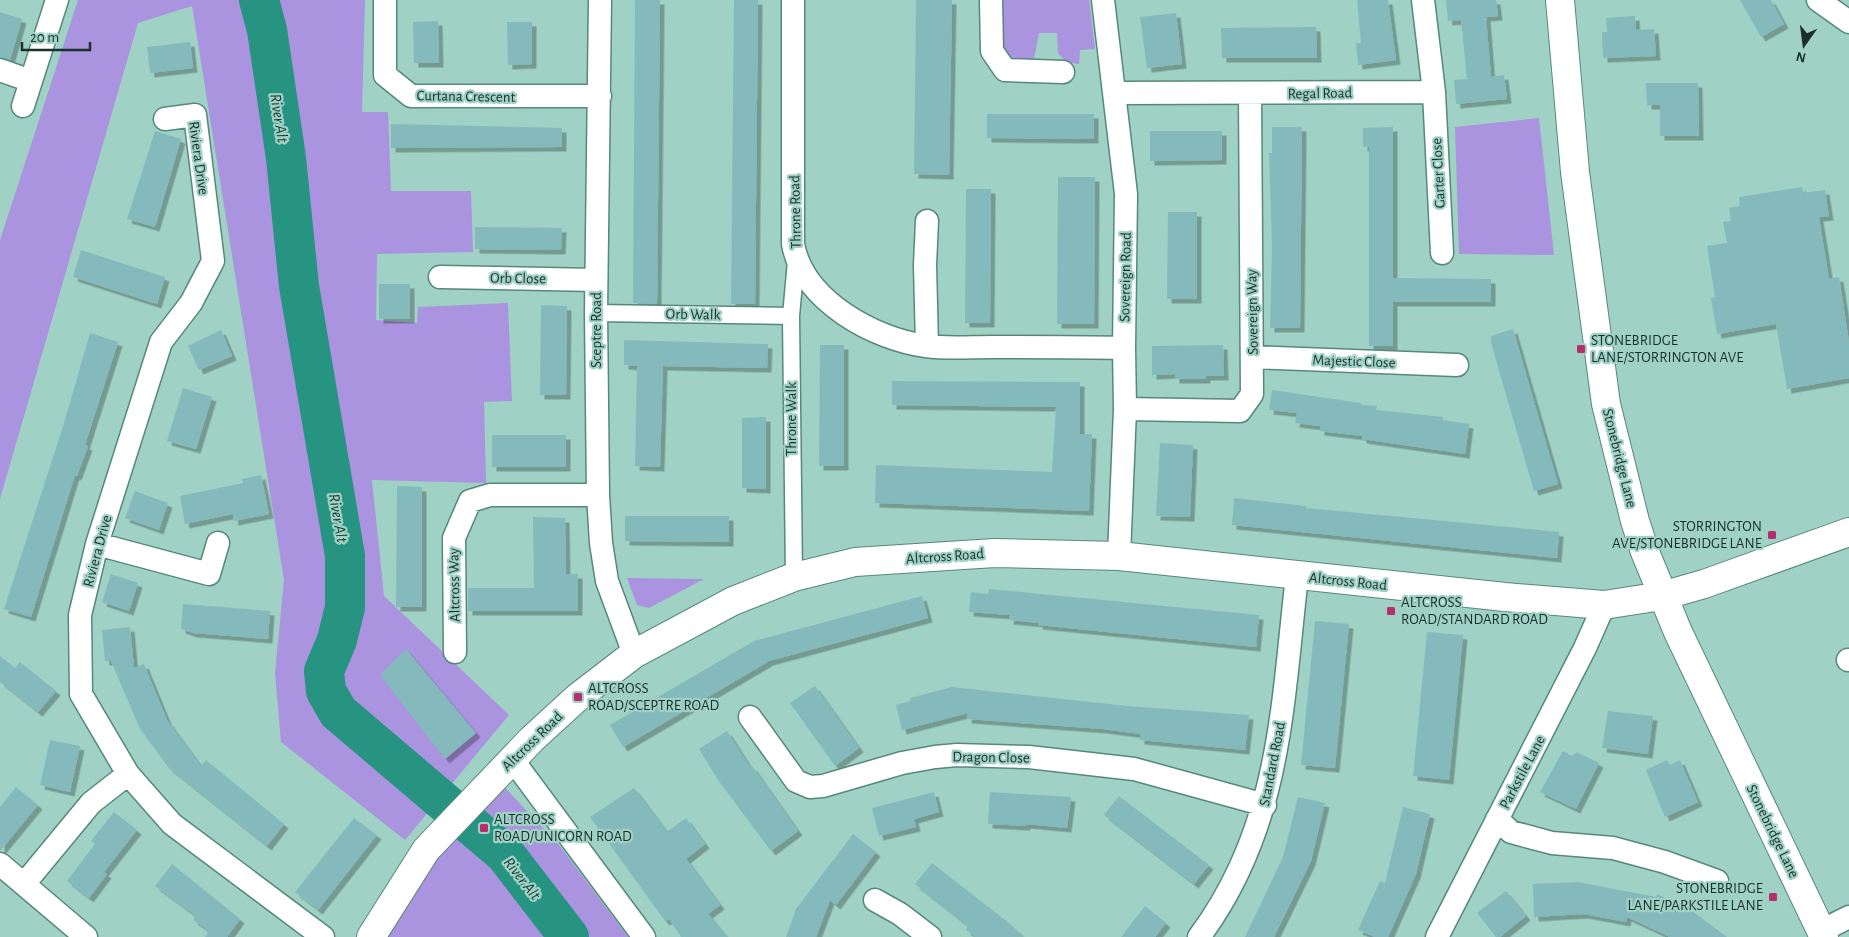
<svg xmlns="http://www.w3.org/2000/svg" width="1849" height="937" viewBox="0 0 1849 937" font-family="'Alegreya Sans',sans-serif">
	<defs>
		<filter id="shadow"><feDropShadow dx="4.5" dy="4.5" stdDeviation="0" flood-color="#0004"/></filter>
	</defs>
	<rect width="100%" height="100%" fill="#9fd2c5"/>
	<path fill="#aa93df" d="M78 0H365L362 112H388L391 191H471L473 252 377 254 376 320 417 323 418 307 508 303 512 401 484 402 486 483 372 480 384 596 509 715 405 840 281 742 275 673 284 580 192 6 138 23 0 499V240Z
		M1001 0H1089L1095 49 1080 50 1079 64 1066 62 1058 53 1057 33H1039L1034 59 1022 65 1011 63 1001 44Z
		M1539 118 1554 255 1459 254 1455 127Z
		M627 578 704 579 649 608 637 605Z
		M495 777 559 845 628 937H374Z"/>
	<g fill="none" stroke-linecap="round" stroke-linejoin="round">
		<path stroke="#269480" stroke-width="40" d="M259 0 267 30 286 158 299 286 345 556V607L337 640 324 671 326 691 338 712 505 854 569 937"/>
	</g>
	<path fill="#84babb" filter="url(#shadow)" d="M635 0H660L657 304 633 303Z
		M734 0H758L755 304H731Z
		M916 0H952L949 175 914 174Z
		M1357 0H1388L1396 60 1358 65 1356 43H1361Z
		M1446 0H1496L1498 16 1486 17 1491 77 1504 75 1507 99 1456 104 1454 80 1467 79 1461 20 1448 21Z
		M1740 0H1771L1784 24 1761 37Z
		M0 12 22 19 10 60 0 57Z
		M1176 13 1182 64 1147 68 1140 17Z
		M1635 16 1636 30 1654 29 1656 56 1603 58 1602 32H1607L1606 18Z
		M438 21 439 63H414L413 22Z
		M507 22H532V64L508 65Z
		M1316 27 1317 58H1222L1221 28Z
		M190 42 193 68 150 73 147 47Z
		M1646 83H1698L1699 136H1660V105H1647Z
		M987 114H1094V139L987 138Z
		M391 124 562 128V147L391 148Z
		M1272 127H1302L1300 328H1270L1272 247 1269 153H1272Z
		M1393 127V278L1491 279V302H1393V346H1369V146L1363 147V128Z
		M155 131 181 139 155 227 127 219Z
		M1150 131H1222V160L1150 161Z
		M1058 177H1095L1094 324H1057Z
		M1802 187 1803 193 1825 190 1829 216 1819 217 1829 279 1839 277 1849 342V378L1787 389 1776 324 1717 334 1711 298 1715 297 1707 246 1727 243 1723 222 1731 221 1729 208 1740 206 1739 197Z
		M966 189H991L990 323H965Z
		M1168 212H1197V299H1167Z
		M475 227 562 228 561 250 475 249Z
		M81 250 165 277 157 304 73 277Z
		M379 284H410V319H379Z
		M541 305 567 306 566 395H540Z
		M1513 329 1558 484 1534 491 1491 343V336Z
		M221 330 232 356 199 370 188 346Z
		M90 333 118 342 85 445 88 446 77 476 75 475 31 617 4 609 64 423Z
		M624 340 768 344 767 368 663 366 660 467 635 466 637 366 624 365Z
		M820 345H844V466H819Z
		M1223 345 1224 376H1206V379H1175V374L1152 375V346Z
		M892 381 1080 382V434H1092L1089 511 875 503 876 465 1052 472 1056 407 892 405Z
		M183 388 212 397 196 449 167 441Z
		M1272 390 1361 403V405L1377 406 1376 410 1443 417V420L1469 424 1465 454 1362 439V436L1320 431V426L1295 423 1297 413 1269 410Z
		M766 417V489L742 488V418Z
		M492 435H566V467H492Z
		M1160 443 1193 445 1190 517 1156 516Z
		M261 475 269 514 234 521 233 514 185 524 180 496 243 483 242 479Z
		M397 486 422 487V607H396Z
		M135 491 168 503 159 530 125 518Z
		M1234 498 1306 506V508L1559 532 1557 558 1232 525Z
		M625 516H729V542L625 541Z
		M533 517 565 518 566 574H578V611H468V588H534Z
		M111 574 138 583 129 611 102 602Z
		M989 589 1259 615 1256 647 1038 625 1039 623 1009 620 1010 615 969 612 971 592 988 594Z
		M922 596 928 618 769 661 623 747 610 725 754 641Z
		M183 604 270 611 268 639 193 633 181 629Z
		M1315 621 1349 624 1335 768 1301 765Z
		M130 627 134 668 144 664 167 720 201 766 206 760 284 824 267 846 169 768 140 729 111 661H105L102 630Z
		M1427 632 1463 635 1449 780 1413 776Z
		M406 649 476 733 445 759 380 675Z
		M0 656 15 668 20 662 56 691 38 712 0 682Z
		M815 686 859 748 835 766 790 703Z
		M952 687 1127 706 1249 715 1245 750 1140 740V734L1103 729 967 719 968 713 902 730 896 705 911 701 910 698Z
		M1608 711 1653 716 1648 754 1602 748Z
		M727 731 750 767 752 766 798 831 771 851 718 780 699 749Z
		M50 740 80 746 70 792 40 785Z
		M1563 751 1572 756 1577 752 1599 763 1576 809 1540 792Z
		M1667 760 1670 765 1680 760 1698 802 1665 817 1646 770Z
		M16 787 38 805 0 851V807Z
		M634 788 667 832 686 818 705 844 686 859 720 905 708 914 727 937H681L669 919 665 921 590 817Z
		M934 792 939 812 914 819 916 827 879 836 872 808Z
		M990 792 1071 797 1067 828 1026 824V826L988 824Z
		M1119 796 1209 865 1194 884 1104 815Z
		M1298 797 1325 803 1311 861 1274 937H1245L1283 857Z
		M1403 807 1430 814 1416 874 1388 937H1375L1358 930 1380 881 1385 883Z
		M114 812 137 830 104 872 107 874 89 898 67 881 95 844 91 841Z
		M354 818 377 835 318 910 295 892Z
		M853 834 876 852 836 905 830 900 816 937H786L796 909Z
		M932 863 1010 924 1024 937H976L966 930 968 926 915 884Z
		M172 864 240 919 227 937H205L209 931 193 920 196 916 155 886Z
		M1578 882 1656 897 1657 894 1688 908 1727 937H1670L1627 917 1626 922 1584 914 1534 917 1533 884Z
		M1506 891 1526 916 1500 937H1496L1477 913Z
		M1145 906 1166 923 1155 937H1121Z"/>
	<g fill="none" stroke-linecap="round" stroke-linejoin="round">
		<g stroke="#56887c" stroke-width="19">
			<path id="pedestrian" d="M596 313 791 316
				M794 577 791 316 796 261"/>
		</g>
		<g stroke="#56887c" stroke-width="25">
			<path id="minor" d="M385 0V75L411 96H600
				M600 0 596 313 598 495 601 543 607 581 634 654
				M793 0V244C803 300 873 339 926 346 947 349 970 347 991 347 1035 347 1079 347 1124 348
				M991 0 992 51 1005 70 1063 72
				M1103 0 1126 194 1124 348 1125 409 1119 556
				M1423 0 1434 92 1442 253
				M1818 0 1849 22
				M0 70 31 81
				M1115 93 1434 92
				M23 106 57 0
				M165 119 195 115 213 261 191 303 161 342 97 544 80 615 81 694 128 774 172 824 323 937
				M440 277 596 280
				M927 346 925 265 927 221
				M1252 357 1457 365
				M1125 409 1240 411 1252 394 1250 94
				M97 544 209 574 218 543
				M455 652 454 538 470 501 490 495H598
				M1848 660H1849
				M750 717 796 781 810 787 823 786 902 763 935 757 957 755 1029 757 1134 769 1265 805
				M512 759 644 937
				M1497 819 1511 832 1552 843 1613 848 1665 862 1717 881
				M0 864 86 937
				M24 884 91 803 128 774
				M875 900 900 914 930 937
				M1821 931 1849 917
				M1199 937C1281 827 1282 706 1297 576
				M1437 937 1585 648 1604 605"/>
		</g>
		<g stroke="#56887c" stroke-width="30">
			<path id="tertiary" d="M1560 0 1575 172 1606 404 1635 521 1645 552 1678 632 1824 937
				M371 937 426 850 532 739 578 697 634 654 733 601 794 577 855 562 963 555 995 553 1119 556 1505 597 1604 605 1662 596 1704 584 1849 532"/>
		</g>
		<use href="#pedestrian" stroke="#fff" stroke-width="16"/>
		<use href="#minor" stroke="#fff" stroke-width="22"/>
		<use href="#tertiary" stroke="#fff" stroke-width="28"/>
	</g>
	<g fill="#b72e6d" stroke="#9fd2c5" stroke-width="2">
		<rect x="1576" y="344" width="10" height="10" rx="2.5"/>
		<rect x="1767" y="530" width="10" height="10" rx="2.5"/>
		<rect x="1386" y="606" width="10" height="10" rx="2.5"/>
		<rect x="573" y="692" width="10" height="10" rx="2.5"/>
		<rect x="479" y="823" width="10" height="10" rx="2.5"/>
		<rect x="1768" y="892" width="10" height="10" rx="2.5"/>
	</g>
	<g text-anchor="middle" stroke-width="4.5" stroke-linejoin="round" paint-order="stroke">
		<g font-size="15" fill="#1b302b" stroke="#9fd2c5">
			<text transform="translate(1320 93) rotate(-1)" y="5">Regal Road</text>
			<text transform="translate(466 96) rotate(1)" y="5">Curtana Crescent</text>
			<text transform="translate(199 158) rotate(82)" y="5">Riviera Drive</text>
			<text transform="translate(1438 173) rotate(-93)" y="5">Garter Close</text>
			<text transform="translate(795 212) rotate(-91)" y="5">Throne Road</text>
			<text transform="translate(1125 277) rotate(-89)" y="5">Sovereign Road</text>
			<text transform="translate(518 278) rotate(1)" y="5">Orb Close</text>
			<text transform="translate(1252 312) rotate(-91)" y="5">Sovereign Way</text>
			<text transform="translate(693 314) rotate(1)" y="5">Orb Walk</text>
			<text transform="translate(596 330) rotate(-90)" y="5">Sceptre Road</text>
			<text transform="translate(1354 361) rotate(2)" y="5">Majestic Close</text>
			<text transform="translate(791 419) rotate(-90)" y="5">Throne Walk</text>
			<text transform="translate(1620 458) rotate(76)" y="5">Stonebridge Lane</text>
			<text transform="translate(97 551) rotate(-75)" y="5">Riviera Drive</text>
			<text transform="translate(945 556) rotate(-4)" y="5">Altcross Road</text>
			<text transform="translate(1348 581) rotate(6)" y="5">Altcross Road</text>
			<text transform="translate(454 585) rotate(-91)" y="5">Altcross Way</text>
			<text transform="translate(532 741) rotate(-44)" y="5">Altcross Road</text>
			<text transform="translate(991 757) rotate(1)" y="5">Dragon Close</text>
			<text transform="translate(1272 764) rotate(-79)" y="5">Standard Road</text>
			<text transform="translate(1522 772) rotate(-62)" y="5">Parkstile Lane</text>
			<text transform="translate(1773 831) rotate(64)" y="5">Stonebridge Lane</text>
		</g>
		<g font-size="15" fill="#1b302b" stroke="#9fd2c5" text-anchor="start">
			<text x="1591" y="345">STONEBRIDGE<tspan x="1591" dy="17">LANE/STORRINGTON AVE</tspan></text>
			<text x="1762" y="531" text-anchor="end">STORRINGTON<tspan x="1762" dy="17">AVE/STONEBRIDGE LANE</tspan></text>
			<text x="1401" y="607">ALTCROSS<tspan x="1401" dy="17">ROAD/STANDARD ROAD</tspan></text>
			<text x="588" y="693">ALTCROSS<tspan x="588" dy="17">ROAD/SCEPTRE ROAD</tspan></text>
			<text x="494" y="824">ALTCROSS<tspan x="494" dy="17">ROAD/UNICORN ROAD</tspan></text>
			<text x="1763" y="893" text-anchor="end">STONEBRIDGE<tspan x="1763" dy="17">LANE/PARKSTILE LANE</tspan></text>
		</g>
		<g font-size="16" font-style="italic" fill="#183730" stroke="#9fd2c5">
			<text transform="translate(280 118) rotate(81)" y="6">River Alt</text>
			<text transform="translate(339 518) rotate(80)" y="6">River Alt</text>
			<text transform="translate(523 878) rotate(52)" y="6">River Alt</text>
		</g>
	</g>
	<g transform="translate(1804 45) rotate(194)" stroke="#9fd2c5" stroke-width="4" paint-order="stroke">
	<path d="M0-4L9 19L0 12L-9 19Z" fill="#1b302b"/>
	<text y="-8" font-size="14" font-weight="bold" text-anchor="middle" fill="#1b302b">N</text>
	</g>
	<path d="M22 42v8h68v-8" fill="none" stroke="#1b302b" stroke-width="2.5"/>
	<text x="30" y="42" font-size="15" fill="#1b302b" stroke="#9fd2c5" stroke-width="4" paint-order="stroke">20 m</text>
</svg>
